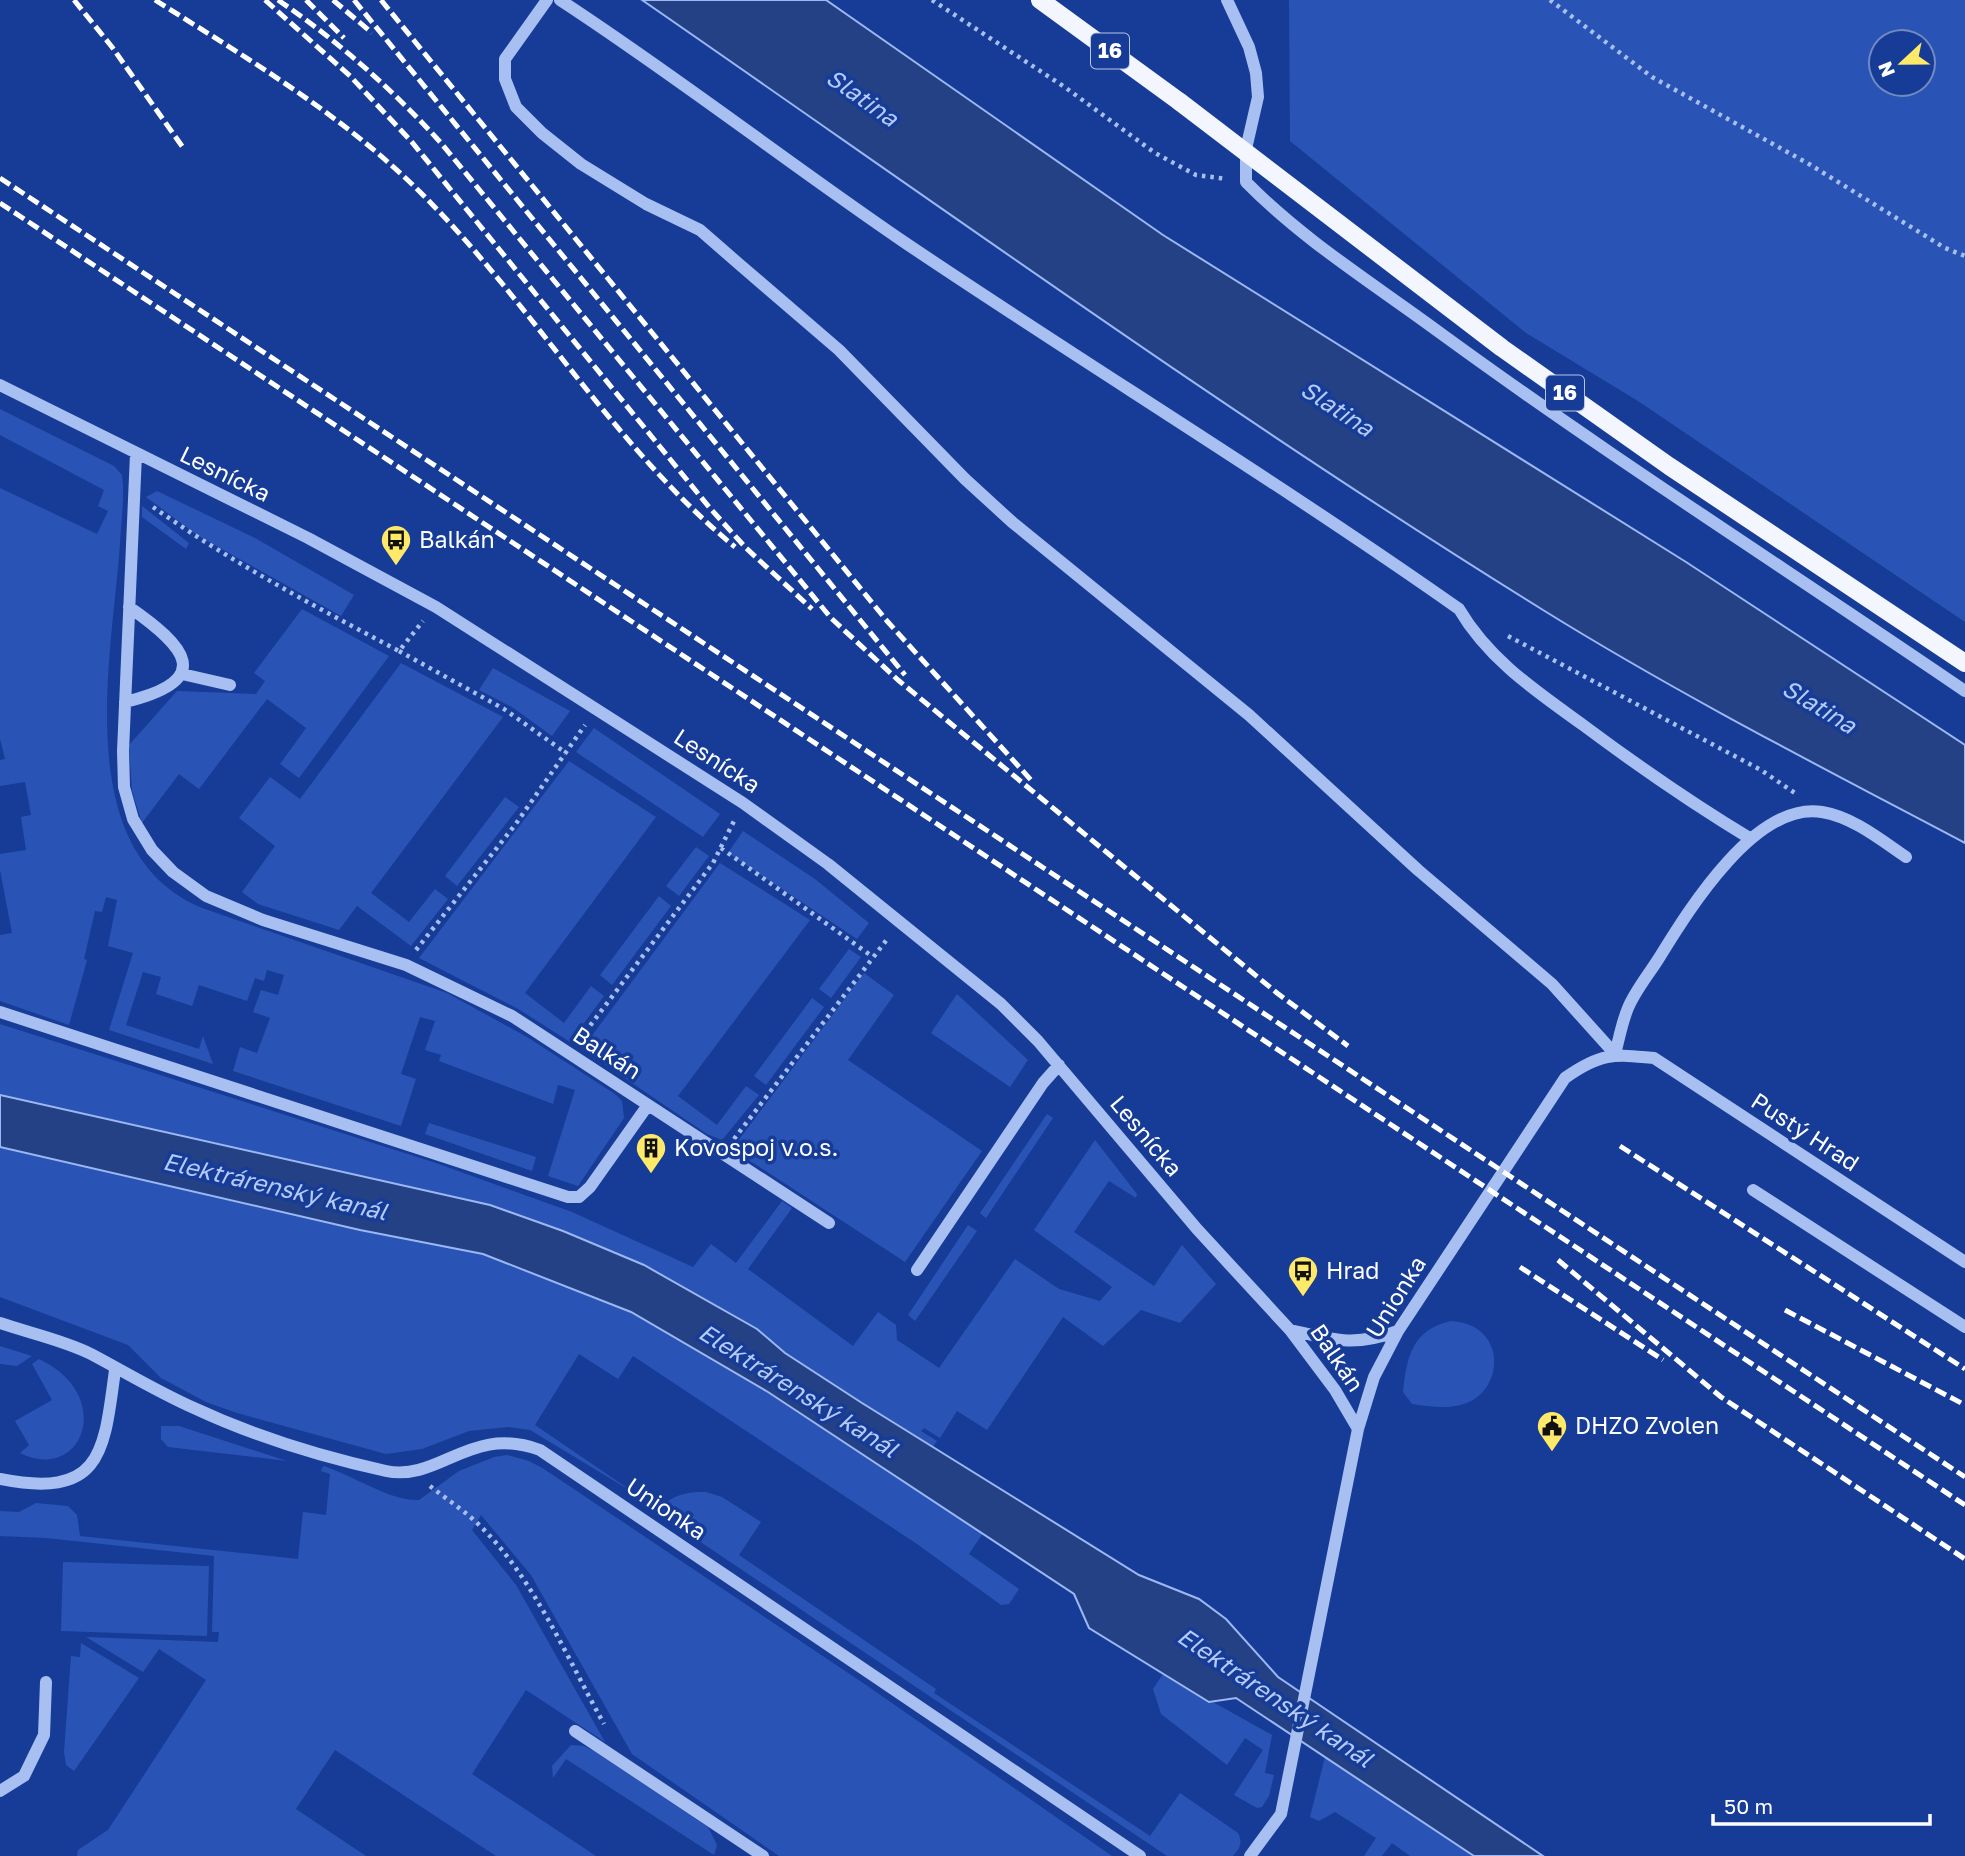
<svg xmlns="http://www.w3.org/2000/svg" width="1965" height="1856" viewBox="0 0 1965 1856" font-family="'Golos Text',sans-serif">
	<rect width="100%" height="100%" fill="#163c97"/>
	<path fill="#2954b5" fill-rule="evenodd" d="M1289 0H1965V622L1638 401 1526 333 1290 141ZM1923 42V84H1881V42Z
		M0 409 114 466 122 475C125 497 121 521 120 544 112 658 69 852 202 908L447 993 527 1037 615 1094 622 1101 624 1118 578 1186 548 1176 575 1090 558 1085 553 1104 439 1061 441 1055 425 1050 435 1021 420 1017 401 1074 416 1079 401 1126 233 1071 240 1047 257 1053 270 1018 253 1012 261 990 278 995 284 975 267 970 264 981 255 978 247 1001 199 985 192 1006 156 994 161 977 143 972 126 1025 199 1049 203 1036 213 1064 109 1030 133 953 108 946 117 900 106 897 102 912 95 911 84 959 87 960 69 1025 0 1001V935L12 933 0 870V854L26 850 21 817 31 815 25 782 0 786V760L5 759 0 739V488L97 534 108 511 98 506 104 490 0 435Z
		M157 491 255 538 354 595 341 616 197 535 146 497Z
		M142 506 189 543 186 549 142 517Z
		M302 609 389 656 299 778 280 764 306 728 267 699 199 789 179 774 142 823 132 791 129 745 177 691 256 694 265 681 254 673Z
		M401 663 503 717 371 893 409 922 435 889 448 899 411 946 357 906 339 930 258 904 242 892 275 846 239 818 270 777 300 799Z
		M493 668 570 711 552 736 512 707 479 690Z
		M594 728 720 814 703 837 576 752Z
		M569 761 656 817 525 993 564 1023 591 986 604 996 570 1042 520 1010 419 958Z
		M505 797 519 807 457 886 445 876Z
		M743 831 815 879 869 923 857 939 728 853Z
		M696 847 709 856 679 896 666 886Z
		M720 863 810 920 678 1096 717 1125 746 1086 759 1095 722 1140 707 1134 582 1049Z
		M659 896 671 906 612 985 600 975Z
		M849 949 861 957 831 998 819 989Z
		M864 973 894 995 848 1060 982 1151 905 1262 732 1149Z
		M957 994 1028 1060 1010 1087 931 1033Z
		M812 998 824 1007 766 1085 754 1076Z
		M0 1024 436 1163 572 1212 693 1267 711 1244 736 1263 782 1201 792 1208 748 1269 853 1346 878 1312 896 1325 897 1340 939 1368 1015 1259 1059 1289 1100 1301 1112 1287 1034 1230 1095 1140 1137 1194 1136 1198 1109 1181 1074 1232 1154 1286 1182 1245 1216 1284 1180 1323 1141 1310 1103 1346 1063 1317 987 1430 957 1411 940 1438 924 1428 921 1431 937 1441 932 1448 785 1353 757 1329 644 1265 563 1231 490 1205 0 1095Z
		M1047 1114 1053 1118 986 1218 980 1213Z
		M429 1123 536 1157 532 1171 425 1134Z
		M0 1147 360 1230 483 1254 631 1312 768 1392 983 1533 969 1554 1019 1589 1009 1604 1001 1605 917 1544 633 1356 618 1379 579 1354 535 1425 636 1494 530 1430 508 1427 469 1431 422 1449 386 1454 237 1413 206 1402 161 1378 128 1345 0 1297Z
		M968 1225 977 1231 915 1321 908 1315Z
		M1451 1321C1462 1322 1472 1324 1481 1332 1503 1351 1496 1388 1471 1401 1454 1410 1430 1407 1412 1404L1403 1392C1407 1356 1412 1330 1451 1321Z
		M0 1346 32 1356 17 1366 0 1364Z
		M39 1359C116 1395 83 1484 20 1453L29 1445 15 1421 52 1400 32 1364Z
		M161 1426H179L287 1461 168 1447 161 1439Z
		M507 1455 529 1461 544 1469 866 1685 1112 1856H779L632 1754 531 1575 481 1515 472 1530 516 1585 605 1742 526 1690 472 1774 596 1856H496L335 1750 296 1809 366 1856H77L78 1850 108 1830 206 1680 159 1649 143 1672 86 1637 218 1642 219 1632H212L214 1556 46 1538 0 1536V1511L19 1512 36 1503 68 1506 77 1515 80 1536 298 1559 303 1512 326 1515 330 1474 321 1471 323 1466C353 1475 389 1501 419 1500L459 1471 494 1457Z
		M706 1492 722 1497 761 1522 739 1555 936 1689 934 1693 1150 1836 1180 1793 1238 1833C1243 1843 1240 1848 1233 1856H1167L656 1512C669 1496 686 1491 706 1492Z
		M63 1562 209 1566 207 1636 61 1631Z
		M81 1643 139 1678 74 1771 66 1765 64 1752 71 1656 80 1657Z
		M1163 1674 1272 1735 1265 1773 1274 1775 1269 1796 1262 1807 1257 1808 1234 1795 1263 1750 1245 1738 1227 1765 1161 1714 1153 1689Z
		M571 1745 584 1746 594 1751 708 1827 717 1845 714 1855 566 1759 553 1778 552 1766Z
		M1325 1757 1474 1856H1410L1392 1843 1382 1856H1364L1376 1838 1335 1812 1319 1821 1310 1817Z"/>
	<path fill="#254186" stroke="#9bb7f4" stroke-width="2" d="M642 0H826L1163 235 1686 562 1965 745V843C1823 768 1680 695 1543 610 1235 419 940 206 642 0Z
		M0 1095 490 1205 563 1231 644 1265 757 1329 785 1353 862 1403 1139 1575 1199 1599 1226 1619 1278 1677 1543 1856H1474L1236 1698 1209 1702 1089 1628 1074 1594 768 1392 631 1312 483 1254 360 1230 0 1147Z"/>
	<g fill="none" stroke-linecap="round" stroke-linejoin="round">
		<path stroke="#a8bff2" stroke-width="4.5" stroke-dasharray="3.5 5" stroke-linecap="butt" d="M932 0 1066 88 1155 153 1196 175 1227 179
			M1550 0 1652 77 1809 164 1945 248 1965 256
			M153 507C231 562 314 606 399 651L423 621
			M1508 636 1761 770 1795 793
			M399 651 504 709 566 753
			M721 848 873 957
			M416 950 515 825 585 725
			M580 1039 713 863 734 821
			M734 1139 888 938
			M430 1486C445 1498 462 1509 476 1522 532 1574 567 1658 604 1724"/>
		<path stroke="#a8bff2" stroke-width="12" d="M547 0 505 59V79L516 107 542 133 581 164 646 204 700 230 739 264 839 350 965 479 1012 522 1249 715 1418 870 1552 984 1615 1054
			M560 0C678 77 788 163 904 242 1088 366 1277 481 1459 609 1489 660 1536 691 1583 725 1638 766 1693 804 1751 839
			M1227 0 1249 47 1256 73 1258 97 1246 149V182C1304 241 1377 286 1443 335 1613 459 1791 572 1965 691
			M0 385 308 538 436 607 743 803 828 864 1001 1004 1038 1041 1197 1229 1290 1330 1335 1390 1358 1429
			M136 454 123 751 124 787 133 819 152 850 173 872 206 896 263 920 406 965 512 1016 829 1223
			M182 674 230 685
			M125 702C217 680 185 646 129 607
			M0 1012 568 1197H579L590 1187 648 1105
			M1615 1054C1619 1039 1622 1022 1628 1008 1635 991 1649 974 1659 958 1688 911 1755 801 1822 812 1853 817 1881 840 1906 857
			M1753 1190 1965 1327
			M917 1270 1043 1083 1059 1065
			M0 1323C29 1333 63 1340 91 1354 125 1372 158 1392 194 1408 254 1436 322 1457 386 1471 440 1482 470 1424 540 1450L1140 1856
			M1290 1330C1334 1340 1354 1347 1398 1331
			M0 1479C102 1499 104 1453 115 1370
			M575 1731 763 1856
			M0 1791 24 1776 44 1735 46 1682
			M1250 1856 1281 1814 1358 1429 1374 1377 1398 1331 1565 1078C1600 1053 1613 1054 1654 1058L1965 1262"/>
		<path stroke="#f3f6ff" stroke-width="18" d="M1040 0 1180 102"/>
		<path stroke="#fff" stroke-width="5" stroke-dasharray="12 5" stroke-linecap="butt" d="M74 0 112 47 184 149
			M155 0C250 60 346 117 425 197 535 308 614 447 735 547
			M265 0 350 76 411 141 709 507 746 548 812 609
			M278 0C338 41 392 89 441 143L831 618 898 680 1277 993 1348 1046
			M306 0 344 38
			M333 0 372 33
			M354 0 905 675
			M381 0 887 621 1031 780
			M0 178 1965 1477
			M0 203 1965 1505
			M1620 1146 1965 1369
			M1558 1260 1721 1397 1965 1559
			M1520 1267 1663 1360
			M1785 1310 1965 1405"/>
		<path stroke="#f3f6ff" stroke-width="18" d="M1180 102 1502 348 1669 466 1965 663"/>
	</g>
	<defs>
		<g id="bus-pin" transform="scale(1.575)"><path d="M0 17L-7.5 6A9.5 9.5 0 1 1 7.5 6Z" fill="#ffe969" stroke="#163c97"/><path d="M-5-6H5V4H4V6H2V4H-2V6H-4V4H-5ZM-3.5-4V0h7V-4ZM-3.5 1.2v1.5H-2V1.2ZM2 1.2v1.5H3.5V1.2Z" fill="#111"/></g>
		<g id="building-pin" transform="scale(1.575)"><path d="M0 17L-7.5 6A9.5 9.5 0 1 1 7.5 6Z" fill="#ffe969" stroke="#163c97"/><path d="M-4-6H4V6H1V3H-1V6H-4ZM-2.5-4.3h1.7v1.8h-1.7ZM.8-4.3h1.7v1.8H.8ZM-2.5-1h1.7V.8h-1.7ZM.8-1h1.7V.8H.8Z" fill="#111"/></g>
		<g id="civic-pin" transform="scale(1.575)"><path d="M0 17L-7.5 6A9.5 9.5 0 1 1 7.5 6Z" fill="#ffe969" stroke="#163c97"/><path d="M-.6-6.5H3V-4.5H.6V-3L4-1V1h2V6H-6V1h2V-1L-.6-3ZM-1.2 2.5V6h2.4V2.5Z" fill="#111"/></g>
	</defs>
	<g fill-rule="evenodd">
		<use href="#bus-pin" x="396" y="540"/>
		<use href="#building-pin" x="651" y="1148"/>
		<use href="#bus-pin" x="1303" y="1271"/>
		<use href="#civic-pin" x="1552" y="1426"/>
	</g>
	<g text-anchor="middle" stroke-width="7" stroke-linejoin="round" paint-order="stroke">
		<g fill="#163c97" stroke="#b9c4e0" stroke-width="2">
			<rect x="1091" y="33.5" width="38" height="35" rx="5"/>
			<rect x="1546" y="375.5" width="38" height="35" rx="5"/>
		</g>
		<g font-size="21" font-weight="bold" fill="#fff">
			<text x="1110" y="58">16</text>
			<text x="1565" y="400">16</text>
		</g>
		<g font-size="23" fill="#fff" stroke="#163c97">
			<text transform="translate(225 474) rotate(26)" y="8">Lesnícka</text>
			<text transform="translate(717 761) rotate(33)" y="8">Lesnícka</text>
			<text transform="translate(607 1053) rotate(33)" y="8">Balkán</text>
			<text transform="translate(1805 1132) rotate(33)" y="8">Pustý Hrad</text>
			<text transform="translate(1146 1136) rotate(50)" y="8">Lesnícka</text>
			<text transform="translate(1396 1297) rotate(-58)" y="8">Unionka</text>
			<text transform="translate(1337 1358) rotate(56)" y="8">Balkán</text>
			<text transform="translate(666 1509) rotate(34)" y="8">Unionka</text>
		</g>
		<g font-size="23" fill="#fff" stroke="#163c97" text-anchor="start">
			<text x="419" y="548">Balkán</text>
			<text x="674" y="1156">Kovospoj v.o.s.</text>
			<text x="1326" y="1279">Hrad</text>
			<text x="1575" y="1434">DHZO Zvolen</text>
		</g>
		<g font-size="24" font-style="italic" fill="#b4caf8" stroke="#163c97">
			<text transform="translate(862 98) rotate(35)" y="8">Slatina</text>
			<text transform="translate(1337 409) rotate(33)" y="8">Slatina</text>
			<text transform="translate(1819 707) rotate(31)" y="8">Slatina</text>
			<text transform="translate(275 1187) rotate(13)" y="8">Elektrárenský kanál</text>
			<text transform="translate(798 1391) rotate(32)" y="8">Elektrárenský kanál</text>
			<text transform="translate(1275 1698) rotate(34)" y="8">Elektrárenský kanál</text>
		</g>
	</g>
	<g transform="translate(1902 63) rotate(248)"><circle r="33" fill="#163c97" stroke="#738ac1" stroke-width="2"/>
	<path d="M0-5L12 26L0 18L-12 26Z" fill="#ffe969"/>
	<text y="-10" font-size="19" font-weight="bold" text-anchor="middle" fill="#ffffff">N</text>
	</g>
	<path d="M1713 1814v10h217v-10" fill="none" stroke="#ffffff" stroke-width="3.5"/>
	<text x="1724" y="1814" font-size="21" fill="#ffffff" stroke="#163c97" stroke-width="5" paint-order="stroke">50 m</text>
</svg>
